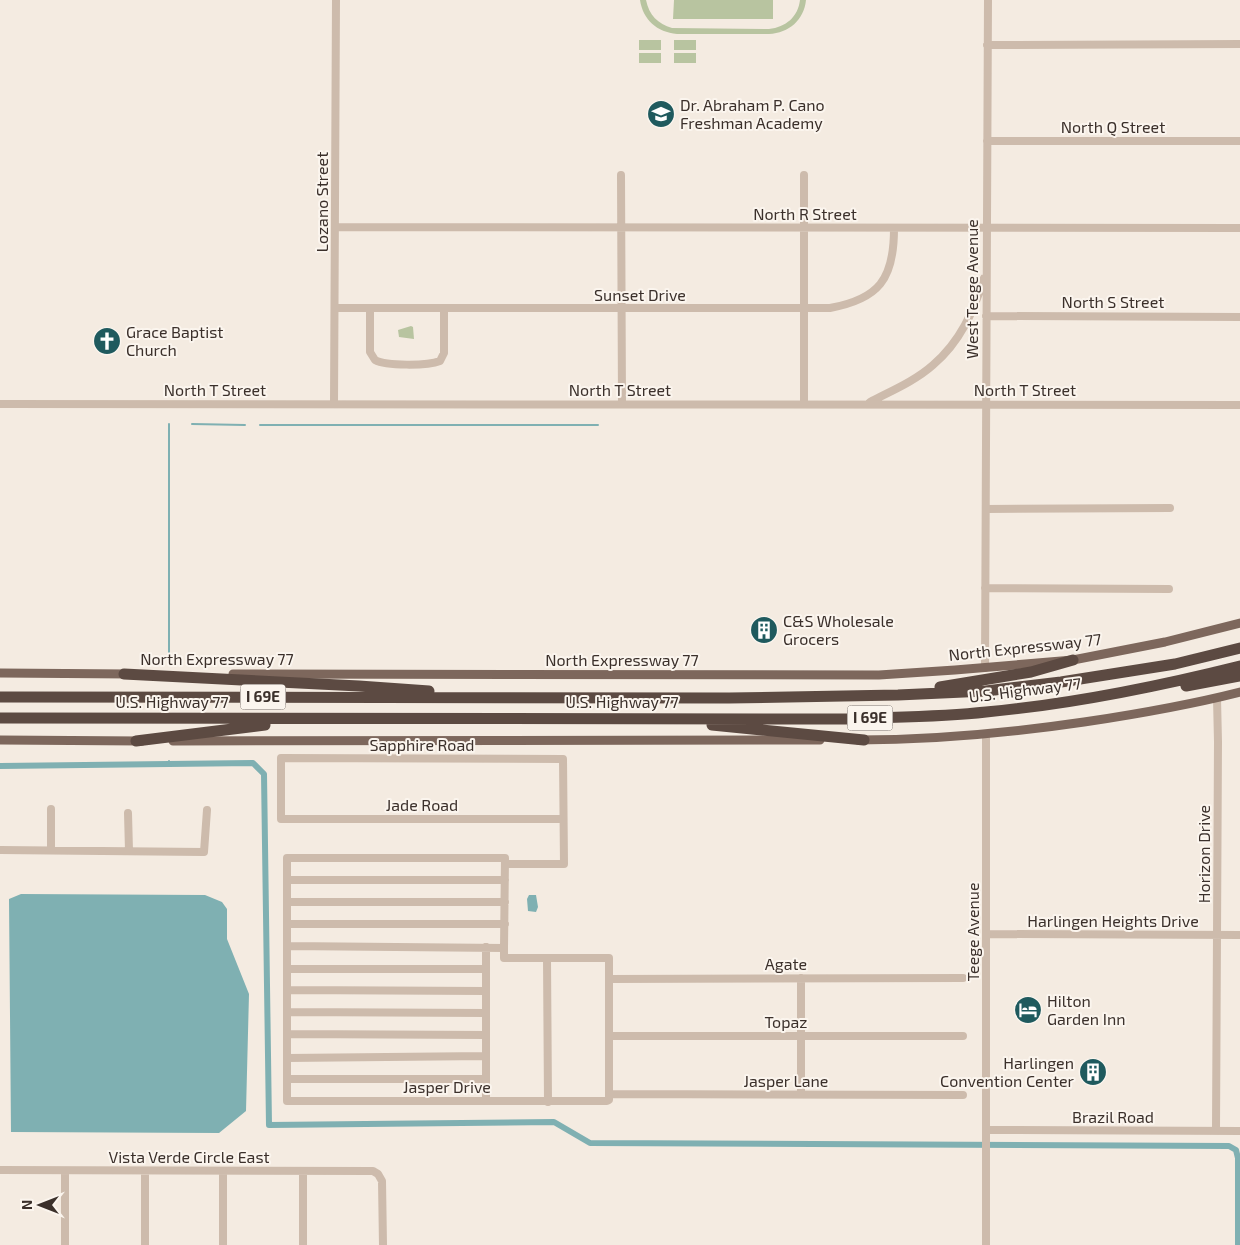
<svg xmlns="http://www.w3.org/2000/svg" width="1240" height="1245" viewBox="0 0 1240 1245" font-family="'Exo 2',sans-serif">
	<rect width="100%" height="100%" fill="#f4ebe1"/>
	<path fill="#b8c4a0" d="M640 0H646C649 15 658 24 672 28L769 29C786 27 798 17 800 0H806C804 20 789 33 769 34H677C657 32 643 20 640 0Z
		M674 0H773V19H673Z
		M639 40H661V50H639Z
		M674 40H696V50H674Z
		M639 53H661V63H639Z
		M674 53H696V63H674Z
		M411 326 413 327 414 339 399 337 398 330Z"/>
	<path fill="#7fb0b2" d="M21 894 205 895 222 902 227 909V939L249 994 246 1111 219 1133 11 1132 9 899Z
		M529 895H536L538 907 536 912 528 911 527 899Z"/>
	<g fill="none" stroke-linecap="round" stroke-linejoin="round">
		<path stroke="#7fb0b2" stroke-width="2" d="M192 424 245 425
			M260 425H598
			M169 661V424
			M169 761V764"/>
		<path stroke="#7fb0b2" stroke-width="6" d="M0 766 253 763 264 774 269 1125 554 1122 590 1143 1229 1146 1236 1150 1238 1158V1245"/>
		<path stroke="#cdbbac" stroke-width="8" d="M987 45 1240 44
			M987 141H1240
			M621 175 622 404
			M335 227 1240 228
			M335 308H830C879 299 894 279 894 229
			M370 308V352L375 360C386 366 427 366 440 361L444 353V308
			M986 316 1240 317
			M870 402C891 391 915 381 933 365 960 342 974 311 984 278
			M0 404 1240 405
			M334 404 336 0
			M804 404V175
			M986 509 1170 508
			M985 588 1169 589
			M985 668 988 0
			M51 809V849
			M128 813 129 851
			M0 850 204 852 207 810
			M505 864H564L563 759 281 758V819H563
			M287 880H505
			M287 902H505
			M287 924H505
			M986 934 1240 935
			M287 946 504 948V958H609V1100L607 1101H287C287 1020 287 939 287 858H505L504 948
			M547 958 548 1102
			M287 969H486
			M609 979 963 978
			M287 990 486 991
			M287 1012 486 1013
			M287 1034 486 1035
			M609 1036H963
			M287 1058 486 1056
			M287 1079H486
			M609 1094 963 1095
			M801 1094V978
			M486 1101V947
			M987 1130 1240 1131
			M1216 1130 1218 742 1217 698
			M0 1170 373 1171 378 1174 382 1181 383 1245
			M65 1171V1245
			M145 1171V1245
			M303 1171V1245
			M223 1245V1171
			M986 1245V734"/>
		<path stroke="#7d675c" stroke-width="9" d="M0 673 130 674
			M233 674 879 675 955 670 1073 660 1165 642 1240 623
			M0 740 142 741
			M858 740C934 740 1009 733 1084 722 1137 714 1189 705 1240 692
			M173 741 820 740"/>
		<path stroke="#5c4a42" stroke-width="11" d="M124 674 359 686 429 691
			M1186 686 1240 676
			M940 687 1031 672 1073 660
			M0 697 729 698 898 695 986 691 1061 682 1175 664 1240 648
			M0 718 849 719C895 717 941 717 986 712 1072 704 1156 687 1240 666
			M712 725 864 740
			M136 741 265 725"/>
	</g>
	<defs>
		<g id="school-disc" transform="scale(1.4375)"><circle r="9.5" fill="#1f5a5e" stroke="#fbf5ee"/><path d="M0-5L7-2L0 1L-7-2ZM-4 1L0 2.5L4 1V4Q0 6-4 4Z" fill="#fff"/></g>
		<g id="church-disc" transform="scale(1.4375)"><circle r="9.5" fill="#1f5a5e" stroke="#fbf5ee"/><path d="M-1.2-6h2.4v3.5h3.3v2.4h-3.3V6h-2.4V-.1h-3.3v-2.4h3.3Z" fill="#fff"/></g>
		<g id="building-disc" transform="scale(1.4375)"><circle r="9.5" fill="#1f5a5e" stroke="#fbf5ee"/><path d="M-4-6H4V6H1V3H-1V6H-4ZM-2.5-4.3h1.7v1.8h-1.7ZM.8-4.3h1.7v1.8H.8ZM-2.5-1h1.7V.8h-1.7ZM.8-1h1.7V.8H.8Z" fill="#fff"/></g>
		<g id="hotel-disc" transform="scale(1.4375)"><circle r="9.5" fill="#1f5a5e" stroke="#fbf5ee"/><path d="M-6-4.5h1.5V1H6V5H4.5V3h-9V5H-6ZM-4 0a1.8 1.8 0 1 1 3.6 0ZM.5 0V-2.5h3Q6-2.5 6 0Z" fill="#fff"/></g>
	</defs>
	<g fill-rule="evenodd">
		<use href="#school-disc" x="661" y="114"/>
		<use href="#church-disc" x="107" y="341"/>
		<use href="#building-disc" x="764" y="630"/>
		<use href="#hotel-disc" x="1028" y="1010"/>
		<use href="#building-disc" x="1093" y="1072"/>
	</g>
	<g text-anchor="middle" stroke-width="4" stroke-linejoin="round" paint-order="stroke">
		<g fill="#fbf5ee" stroke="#756b66" stroke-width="1">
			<rect x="240.5" y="684.5" width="45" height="25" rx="4"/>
			<rect x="847.5" y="705.5" width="45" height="25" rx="4"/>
		</g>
		<g font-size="15" font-weight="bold" fill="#3b302b">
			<text x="263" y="702">I 69E</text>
			<text x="870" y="723">I 69E</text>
		</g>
		<g font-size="16" fill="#3b302b" stroke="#fbf5ee" text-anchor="start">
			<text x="680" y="111">Dr. Abraham P. Cano<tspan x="680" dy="18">Freshman Academy</tspan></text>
			<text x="126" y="338">Grace Baptist<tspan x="126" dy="18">Church</tspan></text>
			<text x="783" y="627">C&amp;S Wholesale<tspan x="783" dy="18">Grocers</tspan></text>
			<text x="1047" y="1007">Hilton<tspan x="1047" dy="18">Garden Inn</tspan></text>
			<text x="1074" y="1069" text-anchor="end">Harlingen<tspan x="1074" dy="18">Convention Center</tspan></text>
		</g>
		<g font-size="16" fill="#3b302b" stroke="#fbf5ee">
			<text x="1113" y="133">North Q Street</text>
			<text transform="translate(322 202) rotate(-90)" y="6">Lozano Street</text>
			<text x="805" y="220">North R Street</text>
			<text transform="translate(972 289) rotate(-90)" y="6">West Teege Avenue</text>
			<text x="640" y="301">Sunset Drive</text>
			<text x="1113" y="308">North S Street</text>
			<text x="215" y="396">North T Street</text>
			<text x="620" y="396">North T Street</text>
			<text x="1025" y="396">North T Street</text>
			<text transform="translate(1025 647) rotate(-6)" y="6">North Expressway 77</text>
			<text x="217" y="665">North Expressway 77</text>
			<text x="622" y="666">North Expressway 77</text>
			<text transform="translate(1025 690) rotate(-7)" y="6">U.S. Highway 77</text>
			<text x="172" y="708">U.S. Highway 77</text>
			<text x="622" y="708">U.S. Highway 77</text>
			<text x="422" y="751">Sapphire Road</text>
			<text x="422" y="811">Jade Road</text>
			<text transform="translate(1204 854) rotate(-90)" y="6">Horizon Drive</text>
			<text x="1113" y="927">Harlingen Heights Drive</text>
			<text transform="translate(973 932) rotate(-90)" y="6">Teege Avenue</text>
			<text x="786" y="970">Agate</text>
			<text x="786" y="1028">Topaz</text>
			<text x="786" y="1087">Jasper Lane</text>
			<text x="447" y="1093">Jasper Drive</text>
			<text x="1113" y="1123">Brazil Road</text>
			<text x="189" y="1163">Vista Verde Circle East</text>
		</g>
	</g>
	<g transform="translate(40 1205) rotate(270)" stroke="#fbf5ee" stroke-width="4" paint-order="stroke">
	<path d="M0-4L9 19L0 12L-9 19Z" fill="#3b302b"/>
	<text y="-8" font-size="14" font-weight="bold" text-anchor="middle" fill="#3b302b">N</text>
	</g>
</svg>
